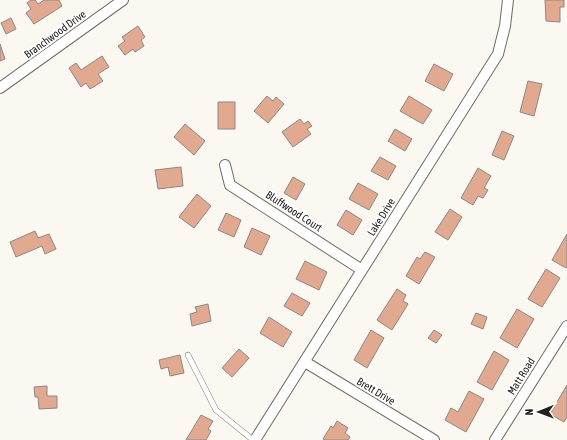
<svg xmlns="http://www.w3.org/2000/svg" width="567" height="440" viewBox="0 0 567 440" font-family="'Asap Condensed',sans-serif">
	<rect width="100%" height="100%" fill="#fbf7f1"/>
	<path fill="#e2a991" stroke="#8d8785" d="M31 0H35L38 4 44 0H59L62 6 34 24 26 13 31 9 27 3Z
		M545 0H564V7H560V22L546 21Z
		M11 18 16 29 6 34 1 23Z
		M138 26 145 37 141 40 144 46 135 52 133 49 125 55 118 46 125 41 122 37Z
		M0 44 5 59 0 61Z
		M102 56 109 67 98 74 103 81 90 89 86 83 81 87 69 68 76 63 81 70Z
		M434 64 453 74 444 91 425 81Z
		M528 81 542 84 534 116 520 112Z
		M267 96 273 101 276 97 284 104 268 123 254 111Z
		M409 96 432 110 423 124 400 111Z
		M218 102H235V129H218Z
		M300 119 304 124 308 121 312 126 307 129 311 134 293 147 282 132Z
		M185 124 205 141 194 155 174 137Z
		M395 129 412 139 405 151 388 141Z
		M502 131 514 136 504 160 492 155Z
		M380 157 396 166 388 180 371 171Z
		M181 167 183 186 158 189 155 170Z
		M478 168 491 176 484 188 488 190 483 198 478 196 473 205 461 198Z
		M293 177 305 184 296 200 284 193Z
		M358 183 378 194 369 210 349 199Z
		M197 194 211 206 194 228 179 217Z
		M450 209 462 217 448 240 435 232Z
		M346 210 362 220 353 235 337 225Z
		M226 213 241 220 234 237 218 230Z
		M252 228 270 236 261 255 244 247Z
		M35 231 38 238 49 234 56 249 45 254 42 246 16 257 10 242Z
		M567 234V266L566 268 552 260Z
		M425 252 435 257 419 284 406 276 417 257 420 259Z
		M305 261 327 272 319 290 296 279Z
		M546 269 560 278 542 307 528 299Z
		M397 289 406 295 403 301 408 304 392 330 377 320Z
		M292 293 310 303 302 316 284 306Z
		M208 304 211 321 192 326 190 314 197 312 195 307Z
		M517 309 534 319 517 348 500 338Z
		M476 313 487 317 483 329 471 324Z
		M269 317 292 332 283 347 260 333Z
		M371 330 384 338 367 368 354 360Z
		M434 330 442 335 436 343 428 338Z
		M239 349 249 358 232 377 222 368Z
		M494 351 509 360 492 390 477 382Z
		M180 355 184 373 170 376 168 367 161 369 159 360Z
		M567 385V417L564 422 550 414Z
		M47 386V396H57V408L39 409 38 397H35L34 387Z
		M469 391 484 399 466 432 445 420 451 408 458 412Z
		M201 415 213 421 208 429 211 431 206 440H186Z
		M337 421 348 428 345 433 350 437 348 440H325L323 439 331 426 333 428Z"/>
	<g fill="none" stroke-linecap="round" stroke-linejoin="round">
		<g stroke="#706c68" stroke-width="6">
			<path id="lane" d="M188 355 216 410 253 440"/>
		</g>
		<g stroke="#706c68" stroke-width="12">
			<path id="street" d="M0 88 123 0
				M225 165 230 185 362 270
				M305 362 434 440
				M255 440 498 54 505 26 508 0
				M495 440 567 326"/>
		</g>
		<use href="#lane" stroke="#fff" stroke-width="5"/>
		<use href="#street" stroke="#fff" stroke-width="10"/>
	</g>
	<g text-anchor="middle" stroke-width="4" stroke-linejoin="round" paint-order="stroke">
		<g font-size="11" fill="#22211f" stroke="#fff">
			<text transform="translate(55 34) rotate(-36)" y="4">Branchwood Drive</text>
			<text transform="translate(294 211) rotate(33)" y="4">Bluffwood Court</text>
			<text transform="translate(381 217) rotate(-58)" y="4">Lake Drive</text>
			<text transform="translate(521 376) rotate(-58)" y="4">Matt Road</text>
			<text transform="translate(376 391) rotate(31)" y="4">Brett Drive</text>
		</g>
	</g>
	<g transform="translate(539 412) rotate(269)" stroke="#ffffff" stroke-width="3" paint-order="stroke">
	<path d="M0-3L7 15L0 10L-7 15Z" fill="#22211f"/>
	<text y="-6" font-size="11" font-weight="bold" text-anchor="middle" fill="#22211f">N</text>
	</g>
</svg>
